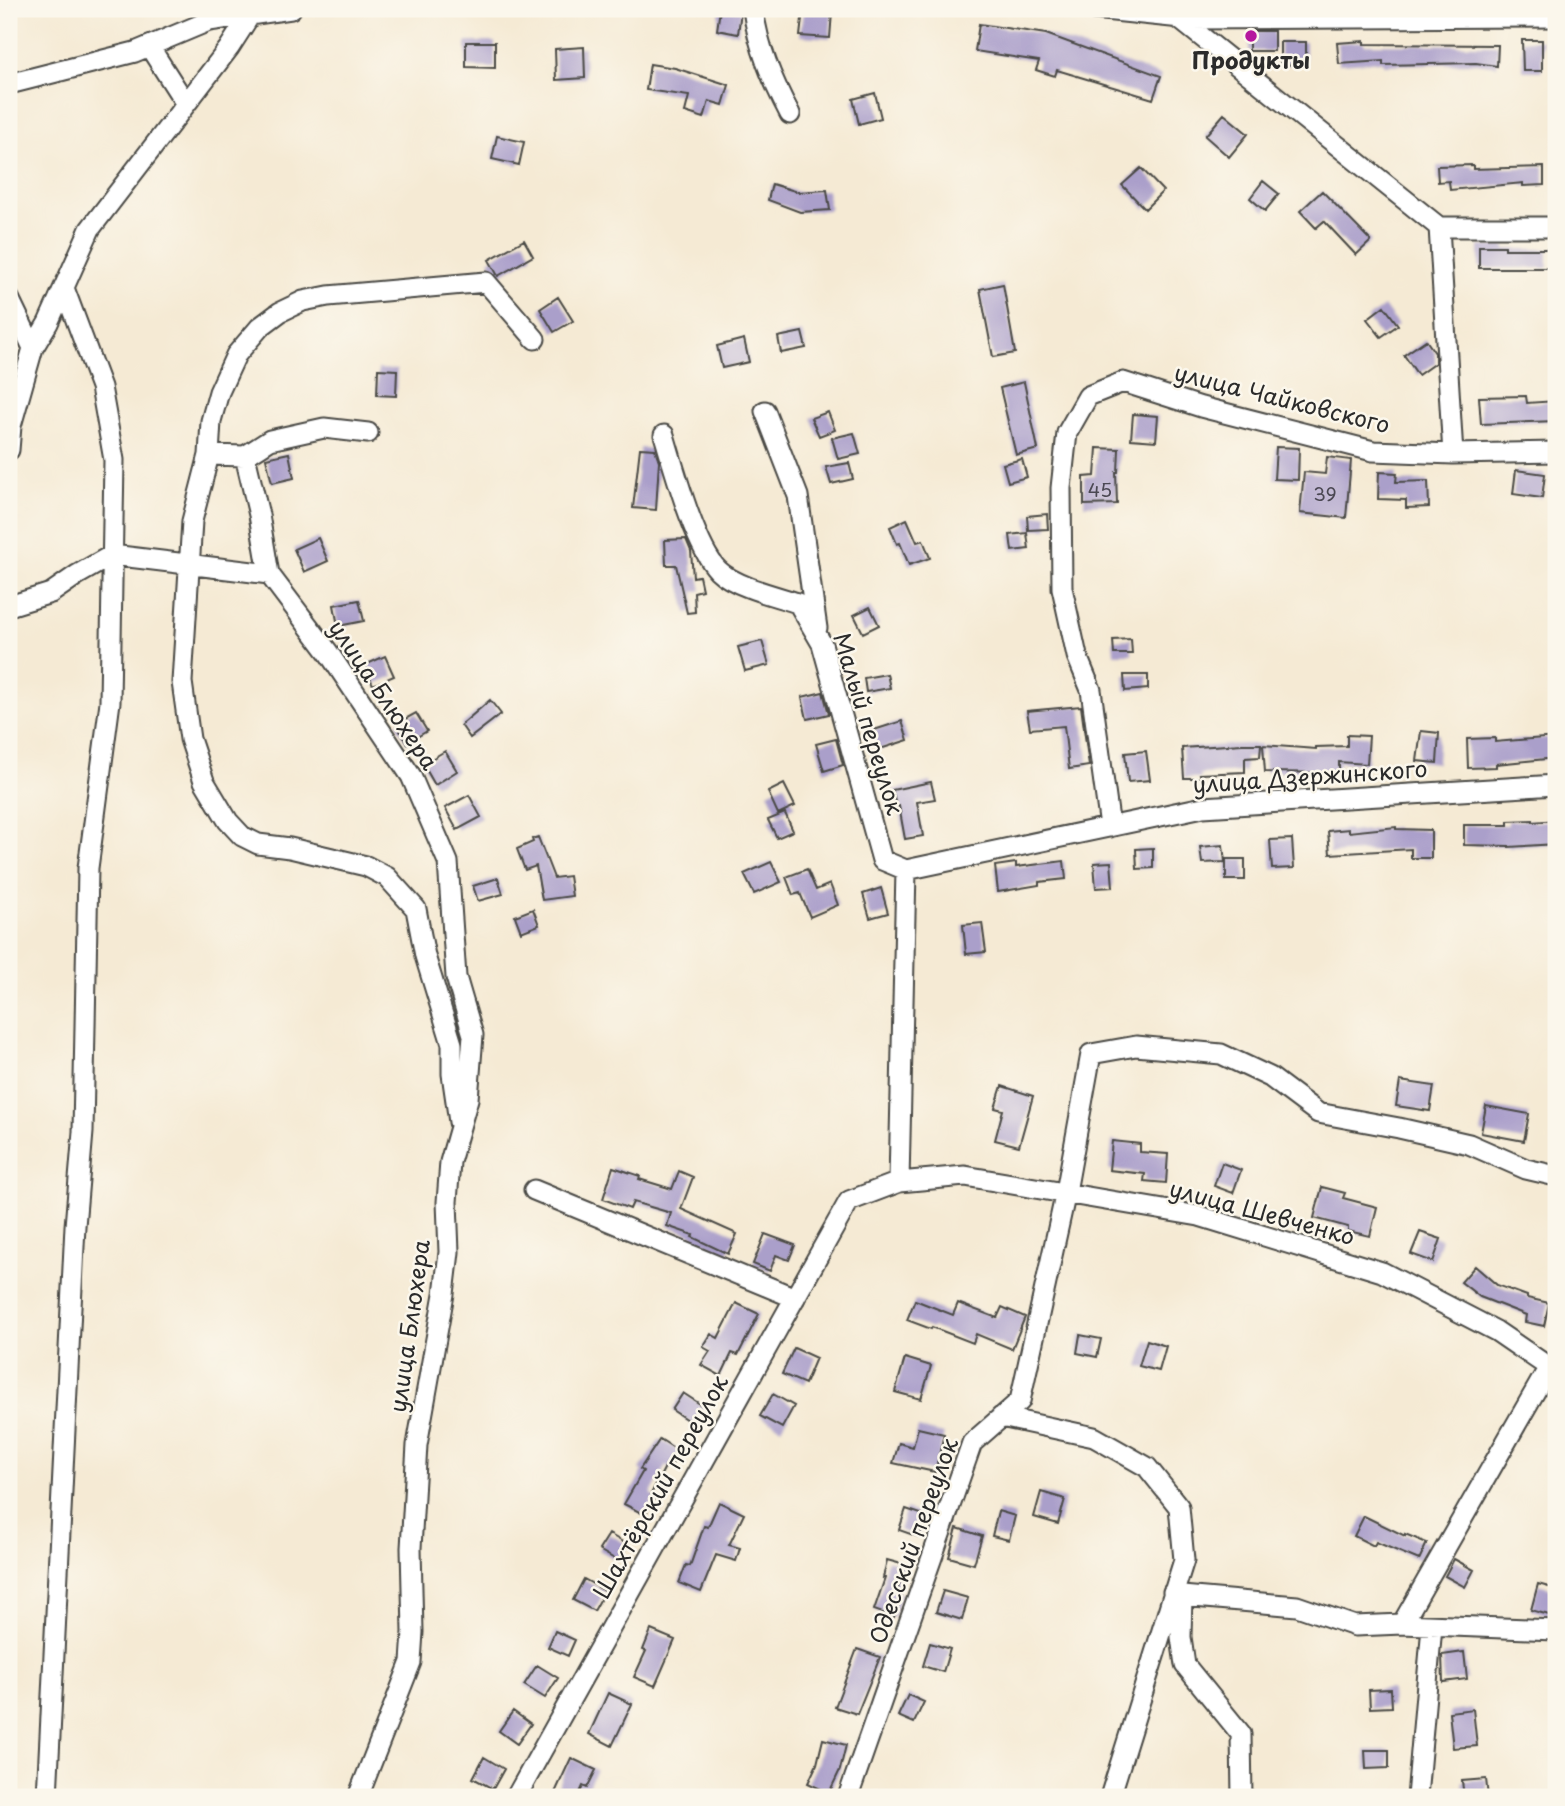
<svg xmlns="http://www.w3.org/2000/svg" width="1565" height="1806" viewBox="0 0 1565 1806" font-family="'Playpen Sans',sans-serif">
	<rect width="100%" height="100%" fill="#fbf7ec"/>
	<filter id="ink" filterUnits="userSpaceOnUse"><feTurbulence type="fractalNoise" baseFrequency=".0143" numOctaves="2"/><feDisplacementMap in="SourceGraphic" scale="14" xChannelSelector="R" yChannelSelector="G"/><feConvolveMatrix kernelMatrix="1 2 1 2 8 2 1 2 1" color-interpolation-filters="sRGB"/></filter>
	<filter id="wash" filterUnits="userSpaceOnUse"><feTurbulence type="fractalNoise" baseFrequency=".00686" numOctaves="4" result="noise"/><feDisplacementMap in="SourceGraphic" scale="28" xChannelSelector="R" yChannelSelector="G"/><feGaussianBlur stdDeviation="1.57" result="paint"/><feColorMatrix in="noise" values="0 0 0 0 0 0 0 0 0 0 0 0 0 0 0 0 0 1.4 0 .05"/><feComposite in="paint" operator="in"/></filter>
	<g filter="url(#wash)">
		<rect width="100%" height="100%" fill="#f5ead4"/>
		<g id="blocks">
			<path fill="#aa9fca" d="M720 9 741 11 738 34 717 30Z
				M803 10 832 12 830 38 800 36Z
				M979 24 1046 34 1161 76 1153 99 1057 70 1055 76 1036 70 1039 61 975 51Z
				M1249 31H1274V51H1249Z
				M1522 40H1542V71H1523Z
				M1364 41V44L1498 45 1497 66 1476 63 1383 65V61L1339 64 1337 43Z
				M466 42H495V68L466 67Z
				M1280 42H1306V64L1280 65Z
				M584 47 585 78 556 80 555 49Z
				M650 64 675 68 729 85 723 105 709 101 704 118 685 112 689 96 646 90Z
				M875 93 881 118 859 124 853 99Z
				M1224 114 1248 134 1229 157 1205 136Z
				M497 136 524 142 519 165 492 159Z
				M1473 165V169L1544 167V185L1523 186V183L1450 190 1449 181 1438 182 1437 166Z
				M1141 168 1163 191 1145 209 1122 185Z
				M1263 181 1279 194 1265 211 1250 198Z
				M772 184 798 192 827 190 830 210 800 212 768 200Z
				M1322 191 1371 241 1356 255 1324 221 1316 228 1300 211Z
				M524 240 533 256 498 276 489 260Z
				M1479 246H1505V249H1548V268H1479Z
				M1003 284 1015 353 993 357 980 289Z
				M558 297 573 321 554 332 540 309Z
				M1384 306 1398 325 1381 337 1367 319Z
				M802 332 806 348 781 353 778 337Z
				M744 339 749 362 722 368 717 346Z
				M1426 340 1435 353V363L1418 375 1404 355Z
				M378 369 397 370 396 396 377 395Z
				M1024 382 1038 449 1016 455 1000 388Z
				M1526 396 1527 403 1556 401V421L1481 424 1479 397Z
				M828 412 835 430 819 436 811 418Z
				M1133 414 1158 416 1156 441 1131 439Z
				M854 433 860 454 838 459 832 438Z
				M1276 447 1299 448 1298 480 1274 479Z
				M640 448 655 449 659 461 656 510 633 508Z
				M1097 448 1119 449 1118 472H1116L1117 504 1084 505V477L1095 476Z
				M289 453 294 478 272 483 266 458Z
				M1327 457 1351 460 1346 518 1300 513 1304 472 1325 474Z
				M1022 459 1027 477 1008 482 1003 464Z
				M849 463 853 479 831 484 826 467Z
				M1516 470 1545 474 1542 498 1513 494Z
				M1379 472 1397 473 1396 482 1428 481 1429 507 1406 508V500L1378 499Z
				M1047 514 1048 529 1028 530 1027 516Z
				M907 519 917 542 923 540 930 558 909 565 900 543 897 544 890 527Z
				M1027 533 1029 549 1012 551 1010 535Z
				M318 538 328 561 304 572 294 549Z
				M686 539 691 551 693 577 699 576 702 590 694 592 695 612 687 613 676 565H666L665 540Z
				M359 600 364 621 338 626 334 605Z
				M870 607 879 625 863 633 854 615Z
				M1131 639 1132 654H1114L1113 640Z
				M762 641 769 665 745 671 738 647Z
				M385 656 394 676 373 685 365 665Z
				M887 674 890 688 866 692 864 678Z
				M1124 675H1148V689L1125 691Z
				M823 692 829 714 807 719 802 697Z
				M490 700 501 714 470 738 461 725Z
				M1081 706 1089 766 1069 769 1064 726 1030 729 1027 711Z
				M416 713 427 731 407 743 396 724Z
				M902 721 908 740 877 750 871 731Z
				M1421 731 1439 733 1437 763 1417 761Z
				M1347 735 1369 736 1367 764 1339 762V773L1265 772 1263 745 1316 749V747L1347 746Z
				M1556 737V758L1496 764V767L1468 768 1467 739 1495 738V742Z
				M836 739 843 765 824 771 816 744Z
				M1242 744H1261L1260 757 1245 758V772L1200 774 1201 778H1184L1182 748Z
				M445 751 457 771 435 785 423 764Z
				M1146 751 1150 780 1128 782 1125 753Z
				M931 782 935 799 917 802 923 836 905 839 899 806H896L892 790Z
				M784 784 795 806 778 814 768 792Z
				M469 795 481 817 457 830 445 808Z
				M785 813 793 831 777 838 768 820Z
				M1533 820V822L1556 820V844L1509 847V846L1464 845V825H1508V821Z
				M1396 827V829L1431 830V858H1411V849L1330 854 1328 831 1349 829V832Z
				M538 837 554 878 569 876 572 896 542 900 536 866 525 870 517 849 533 842 532 839Z
				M1292 839 1294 868 1272 869 1270 840Z
				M1223 845 1225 862 1202 863 1200 847Z
				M1153 848V868L1137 869 1136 849Z
				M1226 859H1245V880H1226Z
				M1064 861 1066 879 1039 882V885L998 892 995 866 1016 863V867Z
				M771 862 781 882 754 894 744 874Z
				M1111 862 1113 887 1096 888 1094 863Z
				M807 869 816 890 830 884 838 905 810 917 800 893 793 895 786 877Z
				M498 878 503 894 478 901 473 886Z
				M881 888 888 913 870 918 863 894Z
				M533 909 539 925 521 932 515 916Z
				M982 923 986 952 966 954 963 925Z
				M1400 1081 1434 1086 1430 1111 1396 1106Z
				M1002 1086 1033 1096 1019 1146 995 1140 1003 1110 995 1108Z
				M1486 1106 1529 1114 1524 1141 1481 1133Z
				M1112 1141 1140 1144V1152L1168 1154 1166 1183 1144 1181 1145 1174 1109 1170Z
				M1222 1163 1241 1170 1233 1193 1214 1186Z
				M613 1167 640 1176 639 1179 672 1189 679 1171 693 1177 681 1209 737 1234 728 1254 692 1237 693 1235 667 1226 671 1213 633 1202 630 1209 603 1199Z
				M1322 1187 1345 1193 1343 1198 1377 1207 1370 1236 1348 1231V1227L1314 1218Z
				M1420 1232 1441 1239 1433 1262 1411 1254Z
				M765 1234 795 1245 789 1260 776 1255 770 1271 753 1264Z
				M1475 1266 1497 1285 1527 1296V1298L1549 1303 1544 1326 1525 1322 1526 1315 1480 1297 1461 1282Z
				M915 1300 953 1315 958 1303 997 1318 1002 1307 1025 1317 1012 1349 976 1334 973 1343 932 1327 931 1329 907 1320Z
				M736 1303 759 1314 738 1355 732 1353 721 1376 701 1365 710 1351 703 1347 711 1334 718 1338Z
				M1080 1335 1101 1339 1097 1357 1077 1353Z
				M1147 1340 1166 1346 1159 1371 1139 1366Z
				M794 1348 816 1358 805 1384 782 1374Z
				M905 1358 931 1366 921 1399 895 1392Z
				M683 1393 706 1408 695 1425 672 1410Z
				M773 1394 794 1406 782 1428 760 1416Z
				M918 1428 944 1434 935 1472 893 1463 899 1443 913 1447Z
				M660 1439 680 1452 670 1468 666 1465 651 1494 655 1497 645 1515 624 1504 643 1471 640 1469Z
				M1041 1492 1065 1499 1058 1524 1034 1517Z
				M719 1502 744 1514 729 1545 740 1548 736 1561 716 1555 701 1592 679 1583 686 1565 690 1566 704 1526 708 1527Z
				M906 1509 927 1516 919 1537 899 1530Z
				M998 1511 1015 1516 1009 1540 992 1536Z
				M1364 1516 1405 1536V1534L1427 1543 1419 1560 1376 1542 1374 1546 1354 1536Z
				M957 1528 982 1536 974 1564 949 1557Z
				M609 1534 628 1545 618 1561 599 1550Z
				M1454 1559 1474 1570 1465 1587 1445 1576Z
				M887 1560 905 1565 897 1592 902 1594 894 1617 874 1610 885 1578H883Z
				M584 1579 605 1591 594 1611 573 1600Z
				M1538 1584 1556 1589V1617L1531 1610Z
				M943 1591 968 1598 962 1620 936 1612Z
				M651 1630 675 1640 655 1686 634 1677 646 1651 643 1650Z
				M555 1631 575 1640 568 1656 548 1647Z
				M930 1643 950 1649 943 1672 923 1666Z
				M857 1649 880 1657 857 1714 835 1707Z
				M1464 1652 1467 1679 1443 1682 1442 1655Z
				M537 1665 558 1678 545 1698 524 1685Z
				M1391 1689 1392 1707 1370 1708 1369 1690Z
				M608 1693 632 1704 612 1746 589 1734Z
				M908 1695 924 1702 914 1723 898 1716Z
				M1473 1709 1477 1746 1453 1748 1449 1712Z
				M513 1711 531 1724 517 1744 499 1731Z
				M823 1739 846 1745 840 1770 829 1793 808 1783 817 1764Z
				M1365 1750H1389V1768L1366 1769Z
				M484 1757 504 1769 493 1789 473 1778Z
				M571 1758 596 1770 587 1788 583 1786 578 1797H553Z
				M1486 1779 1488 1797H1464L1462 1781Z"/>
		</g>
	</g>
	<g filter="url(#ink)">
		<use href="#blocks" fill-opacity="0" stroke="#494844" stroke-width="2"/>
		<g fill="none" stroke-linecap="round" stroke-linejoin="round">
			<g stroke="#494844" stroke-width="23">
				<path id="minor" d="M753 9C758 47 772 80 790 114
					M1094 9 1191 19 1556 17
					M1177 17 1439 227 1453 454
					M149 46 186 104
					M9 84 135 52 209 21 291 9
					M1439 227H1556
					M9 298 33 348
					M765 411 798 496 817 628
					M664 435C674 468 695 547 718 570 734 586 775 596 798 603L822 644 882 860 906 870
					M9 450 11 426 33 348 48 323 90 229 229 48 254 9
					M209 455 245 456
					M9 606 51 593 77 575 112 555 269 574
					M1110 827 1091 690 1077 656 1062 588 1061 488 1067 433 1088 396 1123 382 1201 407 1373 451 1453 454 1556 452
					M906 870 1203 807 1556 785
					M459 1122 452 1074V1044L425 956 416 909 387 877 366 866 290 848 258 844 242 836 228 821 204 781 190 739 182 682 192 521 209 455 211 421 219 392 236 355 260 327 280 312 303 301 328 296 486 282 535 339
					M899 1182 906 870
					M534 1190 795 1298
					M1001 1417 1094 1437 1147 1467 1179 1507 1184 1560 1110 1797
					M1173 1592 1182 1596 1297 1606 1355 1626 1402 1624 1556 1630
					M1182 1596 1181 1637 1185 1665 1241 1734 1242 1797
					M1402 1624 1549 1367
					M47 1797 75 1226 83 1132 88 868 110 702 114 460 101 387 64 288
					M358 1797 411 1662 413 1632 411 1548 417 1445 444 1294 449 1252 447 1202 450 1162 468 1099 473 1035 456 977 448 862 411 776 328 652 269 574 259 515 245 456 270 440 324 428 368 433
					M516 1797 849 1201 899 1182 965 1176 1199 1216 1382 1272 1496 1331 1556 1372
					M848 1797 972 1443 1020 1401 1066 1192 1091 1054 1136 1046 1221 1054 1270 1077 1318 1113 1399 1128 1469 1144 1526 1169 1556 1176
					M1417 1797 1432 1626"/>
			</g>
			<use href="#minor" stroke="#fff" stroke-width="19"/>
		</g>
	</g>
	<circle fill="#b5179e" stroke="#fbf7ec" stroke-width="2.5" cx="1251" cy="36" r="7"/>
	<g text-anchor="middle" stroke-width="5" stroke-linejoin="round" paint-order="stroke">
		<g font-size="19" fill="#4b4853">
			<text x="1100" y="497">45</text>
			<text x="1325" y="501">39</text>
		</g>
		<g font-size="23" font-weight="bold" fill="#2b2b2b" stroke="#fbf7ec">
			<text x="1251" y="69">Продукты</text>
		</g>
		<g font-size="23" fill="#2b2b2b" stroke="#fbf7ec">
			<text transform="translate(1282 399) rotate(14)" y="8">улица Чайковского</text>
			<text transform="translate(383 695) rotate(56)" y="8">улица Блюхера</text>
			<text transform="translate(868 724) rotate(73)" y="8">Малый переулок</text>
			<text transform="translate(1310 777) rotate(-4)" y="8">улица Дзержинского</text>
			<text transform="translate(1262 1213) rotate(15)" y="8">улица Шевченко</text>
			<text transform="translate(410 1326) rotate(-82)" y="8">улица Блюхера</text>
			<text transform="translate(661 1487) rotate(-61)" y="8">Шахтёрский переулок</text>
			<text transform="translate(914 1541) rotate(-70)" y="8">Одесский переулок</text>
		</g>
	</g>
	<rect width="1565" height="1806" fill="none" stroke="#fbf7ec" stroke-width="35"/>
</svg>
